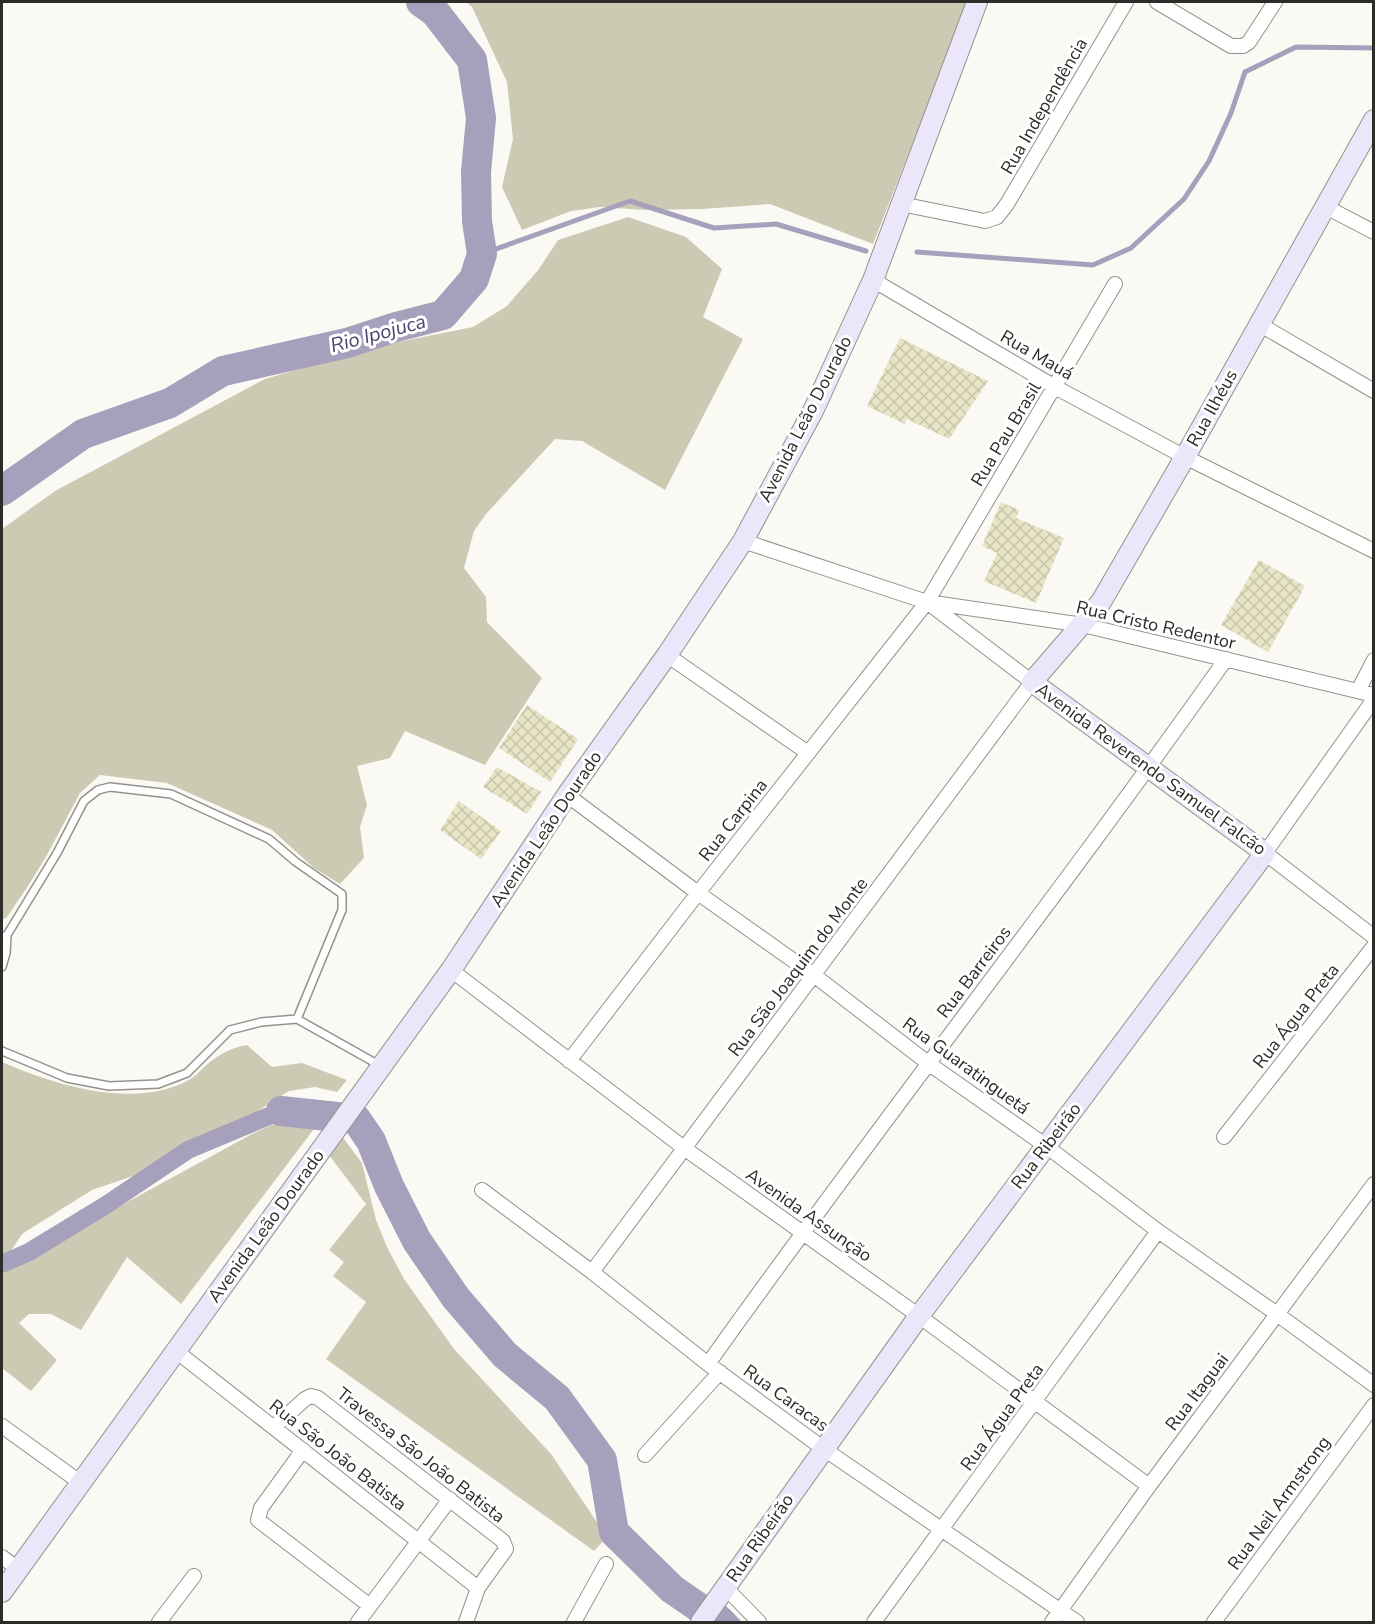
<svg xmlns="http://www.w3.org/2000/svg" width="1375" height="1624" viewBox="0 0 1375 1624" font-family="'Nunito Sans',sans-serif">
	<defs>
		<pattern id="water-waves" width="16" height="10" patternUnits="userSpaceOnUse" patternTransform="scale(1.5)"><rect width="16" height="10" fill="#a7a0bc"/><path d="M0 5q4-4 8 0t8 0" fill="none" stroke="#888399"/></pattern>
		<pattern id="building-cross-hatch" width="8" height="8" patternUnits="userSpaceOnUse" patternTransform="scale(1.5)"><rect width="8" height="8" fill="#e8e4c6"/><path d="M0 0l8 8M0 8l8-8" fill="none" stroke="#c7c4aa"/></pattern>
	</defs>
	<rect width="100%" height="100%" fill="#faf9f3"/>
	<path fill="#cdcab4" d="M466 2H968L873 244 770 204 702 209 645 210 600 207 571 211 522 230 502 187 513 139 507 82 472 7Z
		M628 217 686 237 722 269 703 317 743 339 665 490 582 441 555 439 486 514 474 531 464 568 486 597 487 622 542 678 485 765 405 731 390 758 357 766 367 805 360 827 364 858 340 884 314 868 272 830 167 783 100 775 80 793 47 855 28 886 7 917 2 920V529L55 491 265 379 378 346 473 327 507 306 539 269 558 240Z
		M247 1045 272 1067 302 1063 347 1080 337 1092 315 1087 289 1091 227 1131 197 1141 168 1160 133 1176 92 1190 22 1234 9 1254 2 1257V1062C55 1085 134 1110 189 1080 194 1077 199 1072 203 1068 216 1056 229 1048 247 1045Z
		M283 1120 317 1125 181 1304 127 1257 81 1330 51 1314H29L19 1323 57 1360 31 1391 2 1368V1274L28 1261 98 1218 252 1134Z
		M341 1135 362 1163 376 1220 387 1247 404 1279 454 1349 551 1454 607 1537 594 1551 326 1359 366 1302 333 1276 344 1262 329 1250 366 1204 329 1155Z"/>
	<path fill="url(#water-waves)" d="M723 1603 742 1622H709Z"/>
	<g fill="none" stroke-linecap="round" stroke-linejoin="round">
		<path stroke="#a7a0bc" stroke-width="5" d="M917 252 1093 265 1131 248 1184 199 1209 161 1231 113 1245 72 1296 47 1374 48
			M482 254 630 201 714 228 776 224 866 251"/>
		<path stroke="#a7a0bc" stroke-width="18" d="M2 1264 29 1252 106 1205 188 1150 281 1111"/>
		<path stroke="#a7a0bc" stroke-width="30" d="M2 491 83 434 170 403 223 371 347 343 396 327 443 315 474 279 482 254 477 221 476 172 481 118 472 60 435 12 421 2
			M281 1111 356 1119 371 1141 389 1186 417 1241 456 1298 505 1355 557 1398 602 1460 614 1532 672 1589 720 1622"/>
	</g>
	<path fill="url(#building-cross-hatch)" d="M900 338 988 381 949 439 907 419 905 424 867 406Z
		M1001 502 1019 510 1016 518 1064 538 1036 603 984 581 997 553 982 546Z
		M1259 560 1305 586 1268 652 1221 625Z
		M527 705 578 739 550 782 499 748Z
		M497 767 541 792 527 814 483 787Z
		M459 801 501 831 481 859 440 830Z"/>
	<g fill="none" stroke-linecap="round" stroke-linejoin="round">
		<g stroke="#93928c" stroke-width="10">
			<path id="service" d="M2 937 7 935 57 853 84 801 98 790 110 787 171 794 269 839 296 862 342 894V910L297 1019
				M2 967 6 953 7 935
				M2 1051 67 1078 109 1086 158 1084 187 1073 230 1030 261 1022 297 1019 379 1065"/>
		</g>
		<g stroke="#93928c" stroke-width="16">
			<path id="minor" d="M1157 2 1231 46H1243L1249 42 1275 2
				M901 204 985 221 997 217 1007 204 1126 2
				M1326 207 1374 232
				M873 280 1055 387 1185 457 1374 551
				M1259 324 1374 391
				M743 541 927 602 1083 625 1374 695
				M667 655 808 753
				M1358 691 1374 660
				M1374 699 1265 853 1374 937
				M567 795 698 893 815 976 928 1063 1046 1146 1158 1231 1277 1314 1374 1385
				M451 970 684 1148 919 1316 1149 1486
				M569 1061 698 893 927 602 1115 284
				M1224 1137 1374 946
				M482 1190 592 1272 708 1364 824 1449 1077 1622
				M592 1272 1032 682 927 602
				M176 1351 478 1588
				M708 1364C877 1126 1058 897 1226 659
				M2 1426 81 1483
				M274 1427 305 1399 311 1396 318 1398 503 1541 506 1549 478 1588 466 1622
				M303 1450 261 1508 258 1520 370 1606 358 1622
				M645 1455 720 1372
				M2 1557 18 1569
				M725 1587 759 1622
				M370 1606 450 1499
				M159 1622 194 1576
				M574 1622 606 1564
				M874 1622 1158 1231
				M1052 1622 1149 1486 1374 1184
				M1214 1622 1374 1405"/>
		</g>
		<g stroke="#93928c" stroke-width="22">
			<path id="secondary" d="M2 1592 451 970 567 795 667 655 743 541 813 411 873 280 977 2
				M701 1622 919 1316 1265 853 1032 682 1101 602 1185 457 1374 120"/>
		</g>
		<use href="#service" stroke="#fff" stroke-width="7"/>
		<use href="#minor" stroke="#fff" stroke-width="14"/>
		<use href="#secondary" stroke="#ece6fb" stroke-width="20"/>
	</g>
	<g text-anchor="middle" stroke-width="6" stroke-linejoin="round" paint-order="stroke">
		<g font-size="18" fill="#2c2c29" stroke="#fff">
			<text transform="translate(1044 106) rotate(-60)" y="6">Rua Independência</text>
			<text transform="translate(1037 355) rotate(30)" y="6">Rua Mauá</text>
			<text transform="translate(1212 408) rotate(-61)" y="6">Rua Ilhéus</text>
			<text transform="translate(805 419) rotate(-63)" y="6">Avenida Leão Dourado</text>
			<text transform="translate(1006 434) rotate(-59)" y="6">Rua Pau Brasil</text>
			<text transform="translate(1156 625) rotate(13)" y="6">Rua Cristo Redentor</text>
			<text transform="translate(1151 769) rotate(36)" y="6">Avenida Reverendo Samuel Falcão</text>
			<text transform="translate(733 820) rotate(-52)" y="6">Rua Carpina</text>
			<text transform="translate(546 829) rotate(-56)" y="6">Avenida Leão Dourado</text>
			<text transform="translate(798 967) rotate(-53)" y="6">Rua São Joaquim do Monte</text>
			<text transform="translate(974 972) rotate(-53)" y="6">Rua Barreiros</text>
			<text transform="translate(1296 1016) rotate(-52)" y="6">Rua Água Preta</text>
			<text transform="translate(966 1066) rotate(36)" y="6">Rua Guaratinguetá</text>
			<text transform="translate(1046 1146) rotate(-53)" y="6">Rua Ribeirão</text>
			<text transform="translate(809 1215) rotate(35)" y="6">Avenida Assunção</text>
			<text transform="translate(266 1226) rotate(-54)" y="6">Avenida Leão Dourado</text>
			<text transform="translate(1197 1392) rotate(-53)" y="6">Rua Itaguai</text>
			<text transform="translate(786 1398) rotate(36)" y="6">Rua Caracas</text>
			<text transform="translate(1002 1417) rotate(-54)" y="6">Rua Água Preta</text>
			<text transform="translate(338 1455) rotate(38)" y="6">Rua São João Batista</text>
			<text transform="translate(421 1455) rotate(38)" y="6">Travessa São João Batista</text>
			<text transform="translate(1279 1503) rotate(-54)" y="6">Rua Neil Armstrong</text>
			<text transform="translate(760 1538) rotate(-55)" y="6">Rua Ribeirão</text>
		</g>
		<g font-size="20" font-style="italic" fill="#51446e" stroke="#fff">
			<text transform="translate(378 333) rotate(-15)" y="7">Rio Ipojuca</text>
		</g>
	</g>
	<rect width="1375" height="1624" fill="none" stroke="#2c2c29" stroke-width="6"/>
</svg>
